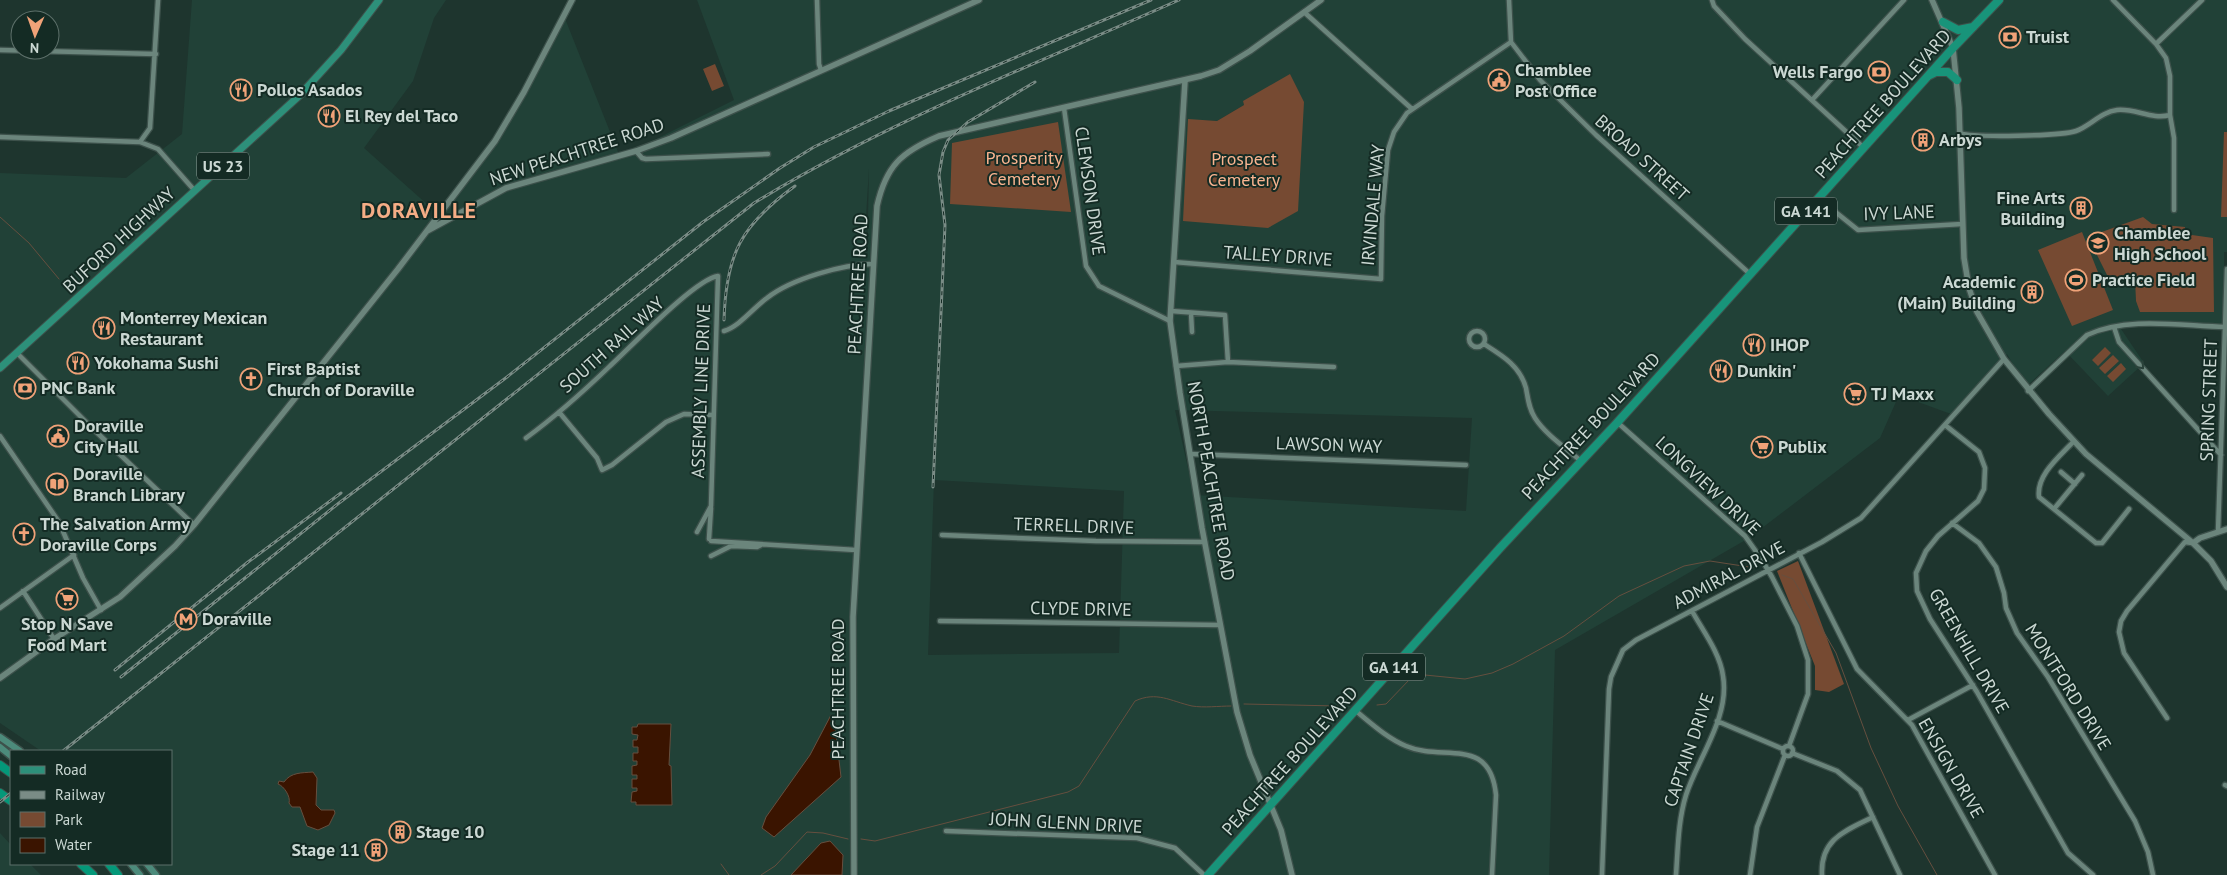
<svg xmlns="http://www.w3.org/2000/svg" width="2227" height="875" viewBox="0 0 2227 875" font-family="'PT Sans',sans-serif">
	<rect width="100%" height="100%" fill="#1e352e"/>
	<path fill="#214137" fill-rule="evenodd" d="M192 0H446L434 18 413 81 364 148 429 206V217L432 220 498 133 564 16 620 157 734 100 697 0H2227V252H2224V330L2201 327 2137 326 2121 329 2144 363 2108 396 2065 351 2029 384 2015 368 2007 354 1951 414 1899 395 1880 438 1749 538 1555 650 1549 875H137L128 864H171V751H41L0 723V173L126 178 182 134ZM1243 101 1298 211 1188 120 1217 121 1244 105ZM869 168 867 267V268L866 217ZM1175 410 1472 418 1466 511 1194 495ZM934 480 1124 491 1119 653 928 655Z
		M0 833 11 845V864H30L41 875H0Z"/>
	<path fill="#764a32" d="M715 64 724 86 712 91 703 69Z
		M1290 74 1304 102 1298 211 1268 228 1183 221 1188 119 1217 121 1244 105 1243 101Z
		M1058 122 1071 212 950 204 952 143Z
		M2224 132H2227V217H2221Z
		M2143 217 2152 224 2185 227V234L2213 238 2214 312H2140L2136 301 2135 279 2125 275 2111 283 2088 237Z
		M2082 232 2113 310 2072 326 2038 250Z
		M2105 347 2111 353 2098 366 2092 360Z
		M2113 355 2119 361 2105 374 2099 368Z
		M2121 363 2126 369 2113 382 2107 376Z
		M1798 561 1844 684 1829 692 1815 690V666L1777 571Z"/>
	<path fill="#3a1400" stroke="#664f3f" d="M831 715 834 717 841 777 774 837 762 828 766 817 810 755Z
		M638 724H671L669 765 671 766 672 805H636V802H631L632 792 637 791V788H632V779H637V775H632V766L637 765V761H633V753H638V747H633V740H637L638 735 632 734V727H637Z
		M313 772 317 778 316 805 321 810H334L335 813 329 825 318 830 307 826 300 807H292L289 803C291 797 284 786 278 784L279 781 284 782C291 772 302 773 313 772Z
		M830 841 843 855 842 875H791L821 843Z"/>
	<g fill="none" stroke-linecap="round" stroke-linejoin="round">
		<path stroke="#664f3f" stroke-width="1" d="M0 217 29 243 59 279
			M1782 575 1793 579 1836 653 1871 748 1898 806 1937 875
			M1244 704 1338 706
			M1377 705 1386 704 1410 679 1425 675 1465 679 1492 673 1513 664 1564 636 1619 596 1684 566 1710 561 1756 568
			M861 839 875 841 1068 792 1079 786 1135 701C1157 691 1170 701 1192 706 1204 708 1219 706 1231 706
			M721 864 729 875
			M761 875 775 866 807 832 823 833 848 839"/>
		<g stroke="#3d514b" stroke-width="7">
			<path id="minor" d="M817 0 819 64 821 70
				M1509 0 1511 42 1540 80 1596 135 1750 274
				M1712 0 1714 6 1745 39 1864 148
				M2113 0 2156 44 2166 58 2170 76V115L2174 138V210
				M1304 12 1412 109
				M2156 44 2202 0
				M0 50 156 54
				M1812 100 1904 0
				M1064 108 1086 266 1099 286 1170 321
				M1960 133C1974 138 2061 136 2076 131 2090 126 2101 112 2117 110 2135 108 2152 120 2170 115
				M0 137 140 142 158 149 195 191
				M140 142 150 128 158 0
				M636 151 642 158 646 159 768 154
				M1818 198 1858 230 1962 224
				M1174 262 1381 279 1382 216 1388 150 1394 132 1407 113 1511 42
				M1171 311 1225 315 1228 362
				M1191 313 1192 332
				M2114 327 2119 342 2221 455
				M1469 339a8 8 0 1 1 16 0a8 8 0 1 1-16 0Z
				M724 331C740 326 753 308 767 298 791 279 843 264 873 264
				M1484 344C1503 356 1520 366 1526 388 1528 399 1529 409 1535 418 1546 435 1566 448 1581 461
				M17 353 89 425 194 525
				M1176 366 1228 362 1334 367
				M2028 391 2087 335C2128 316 2181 326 2225 327
				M559 412 597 458 602 470 612 465 666 422 684 414 713 415
				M1617 422 1745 536 1762 560 1772 577 1797 626 1808 660V694L1789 746
				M1945 425 1979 452 1985 468 1984 489 1978 501 1938 536 1926 551 1916 573 1917 591 1930 619 1977 692 2068 853 2093 875
				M0 436 59 522 83 578 101 610
				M526 438C556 416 584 391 610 366 631 347 695 279 718 276L711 506 697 532
				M2074 441C2060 456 2036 475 2039 497L2096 543H2102L2129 509
				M1191 454 1466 465
				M2061 472 2075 484
				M2054 509 2082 475
				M1952 523 1979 543 1996 567 2004 593 2006 608 2017 633 2048 677 2135 821 2148 852 2153 875
				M2218 532 2227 269
				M942 535 1096 541 1205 542
				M709 539 711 508
				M711 541 856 550
				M1799 553 1857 669 1912 725 1995 875
				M711 556 731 546 757 547 761 545
				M23 591 54 639
				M0 608 74 555
				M940 621 1220 625
				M1356 711C1372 724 1387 738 1406 746 1443 762 1490 735 1496 795L1492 875
				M2167 718 2124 653 2119 632 2121 621 2127 611 2185 542 2192 543
				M1908 720 1973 685
				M1717 721 1783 749
				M1783 751a5 5 0 1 1 10 0a5 5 0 1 1-10 0Z
				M1792 753 1837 771 1860 790 1900 875
				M2225 785 2227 786
				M946 831 1137 838 1175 848 1204 875
				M1602 875 1609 689 1611 677 1623 650 1636 640 1822 542 1861 518 2004 359
				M1676 875C1678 848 1678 821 1686 795 1698 758 1730 717 1723 676 1720 653 1703 631 1692 611
				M1750 875 1757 827 1785 755
				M1822 875C1820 839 1845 831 1873 817"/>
		</g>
		<g stroke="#3d514b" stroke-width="8">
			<path id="tertiary" d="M1932 0 1953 48 1959 108 1964 258 1969 288 1977 312 2004 359 2049 414 2086 454 2193 543 2211 561 2227 587
				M1185 81 1170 321 1180 393 1202 528 1237 712 1250 755 1281 830 1292 875
				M427 231 506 188 636 151 671 138 979 0
				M2193 543 2200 538 2227 529
				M0 678 54 639 120 597 175 546 194 525 398 269 495 141 524 92 572 0
				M854 875 853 617 877 206C886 166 901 152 939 136L1201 76 1219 70 1250 51 1321 0"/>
		</g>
		<g stroke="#3d514b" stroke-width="9">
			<path id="secondary" d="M0 737 20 751
				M0 747 11 756
				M131 864 140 875
				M147 864 156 875"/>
		</g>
		<g stroke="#3d514b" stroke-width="9">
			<path id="primary" d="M0 368 300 95 341 50 379 0"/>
		</g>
		<g stroke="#3d514b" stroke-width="10">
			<path id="trunk" d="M1943 22 1958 30 1973 27
				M1930 75 1936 72H1948L1957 80
				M1208 875 1500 548 1616 424 1953 48 1999 0"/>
		</g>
		<g stroke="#3d514b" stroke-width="10">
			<path id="motorway" d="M0 765 11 773
				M0 793 11 801
				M81 864 93 875
				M109 864 118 875"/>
		</g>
		<use href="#minor" stroke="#6b857c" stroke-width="4.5"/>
		<use href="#tertiary" stroke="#6b857c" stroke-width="5.5"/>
		<use href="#secondary" stroke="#4c8b7b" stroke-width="6"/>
		<use href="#primary" stroke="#2d907a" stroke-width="7"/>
		<use href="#trunk" stroke="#18947a" stroke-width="8"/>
		<use href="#motorway" stroke="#049879" stroke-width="8"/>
		<g stroke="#7a8c86" stroke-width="3">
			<path id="rail" d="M724 320C726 254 741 225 795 186
				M933 487 945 225 939 175 943 152 948 140 968 122 1035 82
				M115 670 248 562 341 493
				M121 677 339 503 507 377 703 222 780 168 814 147 889 111 1151 0
				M63 751 754 203C888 121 1036 64 1179 0
				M0 802 11 793"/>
		</g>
		<use href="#rail" stroke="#142b24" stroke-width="1" stroke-dasharray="4" stroke-linecap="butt"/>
	</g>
	<defs><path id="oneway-chevron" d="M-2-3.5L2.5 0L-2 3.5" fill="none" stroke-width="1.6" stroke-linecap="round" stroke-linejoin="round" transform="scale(1.25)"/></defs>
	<use stroke="#2a423a" href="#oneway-chevron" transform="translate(2141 366) rotate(48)"/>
	<defs>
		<g id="bank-ring" transform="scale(1.125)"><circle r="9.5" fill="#142b24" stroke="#f0a278" stroke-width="1.5"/><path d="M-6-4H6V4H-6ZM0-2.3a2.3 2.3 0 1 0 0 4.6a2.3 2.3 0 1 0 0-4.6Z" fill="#f0a278"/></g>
		<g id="civic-ring" transform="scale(1.125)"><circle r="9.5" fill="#142b24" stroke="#f0a278" stroke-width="1.5"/><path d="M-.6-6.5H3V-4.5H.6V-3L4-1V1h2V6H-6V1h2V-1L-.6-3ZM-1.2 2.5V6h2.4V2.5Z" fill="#f0a278"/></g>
		<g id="restaurant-ring" transform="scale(1.125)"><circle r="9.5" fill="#142b24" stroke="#f0a278" stroke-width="1.5"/><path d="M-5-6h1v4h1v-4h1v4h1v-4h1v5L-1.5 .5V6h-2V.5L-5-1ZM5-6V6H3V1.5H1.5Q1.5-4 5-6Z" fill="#f0a278"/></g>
		<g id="building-ring" transform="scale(1.125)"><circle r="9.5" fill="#142b24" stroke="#f0a278" stroke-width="1.5"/><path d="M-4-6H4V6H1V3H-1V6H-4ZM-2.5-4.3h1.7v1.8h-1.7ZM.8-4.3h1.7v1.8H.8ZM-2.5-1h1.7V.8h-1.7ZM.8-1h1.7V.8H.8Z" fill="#f0a278"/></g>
		<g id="school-ring" transform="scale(1.125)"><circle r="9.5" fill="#142b24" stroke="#f0a278" stroke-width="1.5"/><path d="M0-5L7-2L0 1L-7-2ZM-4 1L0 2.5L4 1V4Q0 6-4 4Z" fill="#f0a278"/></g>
		<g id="stadium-ring" transform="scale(1.125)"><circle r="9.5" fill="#142b24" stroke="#f0a278" stroke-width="1.5"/><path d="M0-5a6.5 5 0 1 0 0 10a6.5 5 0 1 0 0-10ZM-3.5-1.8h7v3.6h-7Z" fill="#f0a278"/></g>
		<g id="church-ring" transform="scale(1.125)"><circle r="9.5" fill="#142b24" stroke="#f0a278" stroke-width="1.5"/><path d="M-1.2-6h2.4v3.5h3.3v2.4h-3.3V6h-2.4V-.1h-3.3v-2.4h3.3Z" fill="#f0a278"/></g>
		<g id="supermarket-ring" transform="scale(1.125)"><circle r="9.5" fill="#142b24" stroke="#f0a278" stroke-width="1.5"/><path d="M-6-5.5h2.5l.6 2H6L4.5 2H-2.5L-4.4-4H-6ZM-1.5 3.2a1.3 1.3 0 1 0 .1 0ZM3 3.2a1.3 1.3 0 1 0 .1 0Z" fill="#f0a278"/></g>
		<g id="library-ring" transform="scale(1.125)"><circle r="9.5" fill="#142b24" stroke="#f0a278" stroke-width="1.5"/><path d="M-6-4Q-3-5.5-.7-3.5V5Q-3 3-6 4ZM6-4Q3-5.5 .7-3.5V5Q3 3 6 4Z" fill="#f0a278"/></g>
		<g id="metro-ring" transform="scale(1.125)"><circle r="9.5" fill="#142b24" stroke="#f0a278" stroke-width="1.5"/><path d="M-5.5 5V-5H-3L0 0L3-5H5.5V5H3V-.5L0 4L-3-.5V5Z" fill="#f0a278"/></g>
	</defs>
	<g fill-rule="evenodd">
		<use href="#bank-ring" x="2010" y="37"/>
		<use href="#bank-ring" x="1879" y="72"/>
		<use href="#civic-ring" x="1499" y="80"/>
		<use href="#restaurant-ring" x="241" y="90"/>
		<use href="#restaurant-ring" x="329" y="116"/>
		<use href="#building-ring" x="1923" y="140"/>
		<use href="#building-ring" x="2081" y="208"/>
		<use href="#school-ring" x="2098" y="243"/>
		<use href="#stadium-ring" x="2076" y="280"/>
		<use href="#building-ring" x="2032" y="292"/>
		<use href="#restaurant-ring" x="104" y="328"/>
		<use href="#restaurant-ring" x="1754" y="345"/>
		<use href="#restaurant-ring" x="78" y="363"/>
		<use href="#restaurant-ring" x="1721" y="371"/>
		<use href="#church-ring" x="251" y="379"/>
		<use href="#bank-ring" x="25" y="388"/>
		<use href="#supermarket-ring" x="1855" y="394"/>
		<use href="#civic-ring" x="58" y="436"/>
		<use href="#supermarket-ring" x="1762" y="447"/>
		<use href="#library-ring" x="57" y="484"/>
		<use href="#church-ring" x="24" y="534"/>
		<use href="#supermarket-ring" x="67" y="599"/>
		<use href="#metro-ring" x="186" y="619"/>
		<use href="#building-ring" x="400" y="832"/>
		<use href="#building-ring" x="376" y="850"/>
	</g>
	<g text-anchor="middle" stroke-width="4" stroke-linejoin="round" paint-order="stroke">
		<g fill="#142b24" stroke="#94a49e" stroke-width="1">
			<rect x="197" y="152.5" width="52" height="27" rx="4"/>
			<rect x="1775" y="197.5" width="62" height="27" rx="4"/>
			<rect x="1363" y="653.5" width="62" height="27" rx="4"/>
		</g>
		<g font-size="16" font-weight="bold" fill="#cbd8d3">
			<text x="223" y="172">US 23</text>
			<text x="1806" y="217">GA 141</text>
			<text x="1394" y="673">GA 141</text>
		</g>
		<g font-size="18" font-weight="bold" fill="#cbd8d3" stroke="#142b24" text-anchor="start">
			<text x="2026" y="43">Truist</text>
			<text x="1515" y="76">Chamblee<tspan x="1515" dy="21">Post Office</tspan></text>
			<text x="1863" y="78" text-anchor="end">Wells Fargo</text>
			<text x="257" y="96">Pollos Asados</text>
			<text x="345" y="122">El Rey del Taco</text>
			<text x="1939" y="146">Arbys</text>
			<text x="2065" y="204" text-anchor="end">Fine Arts<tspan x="2065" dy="21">Building</tspan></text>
			<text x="2114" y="239">Chamblee<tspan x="2114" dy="21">High School</tspan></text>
			<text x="2092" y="286">Practice Field</text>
			<text x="2016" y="288" text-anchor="end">Academic<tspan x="2016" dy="21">(Main) Building</tspan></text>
			<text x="120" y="324">Monterrey Mexican<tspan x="120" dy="21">Restaurant</tspan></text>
			<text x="1770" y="351">IHOP</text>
			<text x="94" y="369">Yokohama Sushi</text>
			<text x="267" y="375">First Baptist<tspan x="267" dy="21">Church of Doraville</tspan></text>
			<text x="1737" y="377">Dunkin'</text>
			<text x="41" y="394">PNC Bank</text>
			<text x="1871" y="400">TJ Maxx</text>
			<text x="74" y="432">Doraville<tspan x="74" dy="21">City Hall</tspan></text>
			<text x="1778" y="453">Publix</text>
			<text x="73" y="480">Doraville<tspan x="73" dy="21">Branch Library</tspan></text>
			<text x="40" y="530">The Salvation Army<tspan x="40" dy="21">Doraville Corps</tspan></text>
			<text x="202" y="625">Doraville</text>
			<text x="67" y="630" text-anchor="middle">Stop N Save<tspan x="67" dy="21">Food Mart</tspan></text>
			<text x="416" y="838">Stage 10</text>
			<text x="360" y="856" text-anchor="end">Stage 11</text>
		</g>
		<g font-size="18" fill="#cbd8d3" stroke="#142b24">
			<text transform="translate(1883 104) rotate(-48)" y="6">PEACHTREE BOULEVARD</text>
			<text transform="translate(577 152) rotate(-18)" y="6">NEW PEACHTREE ROAD</text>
			<text transform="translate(1642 158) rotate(42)" y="6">BROAD STREET</text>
			<text transform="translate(1090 191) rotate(82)" y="6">CLEMSON DRIVE</text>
			<text transform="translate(1373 205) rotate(-85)" y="6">IRVINDALE WAY</text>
			<text transform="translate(1899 213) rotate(-2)" y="6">IVY LANE</text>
			<text transform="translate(119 240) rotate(-43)" y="6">BUFORD HIGHWAY</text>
			<text transform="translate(1278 256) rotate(4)" y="6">TALLEY DRIVE</text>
			<text transform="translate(858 284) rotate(-87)" y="6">PEACHTREE ROAD</text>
			<text transform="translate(612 345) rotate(-42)" y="6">SOUTH RAIL WAY</text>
			<text transform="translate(701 391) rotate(-88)" y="6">ASSEMBLY LINE DRIVE</text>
			<text transform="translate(2209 400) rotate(-88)" y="6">SPRING STREET</text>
			<text transform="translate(1591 426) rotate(-47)" y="6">PEACHTREE BOULEVARD</text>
			<text transform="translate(1329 445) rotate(2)" y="6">LAWSON WAY</text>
			<text transform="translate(1211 481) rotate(80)" y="6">NORTH PEACHTREE ROAD</text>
			<text transform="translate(1708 486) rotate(43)" y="6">LONGVIEW DRIVE</text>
			<text transform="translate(1074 526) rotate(2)" y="6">TERRELL DRIVE</text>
			<text transform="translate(1729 575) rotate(-28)" y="6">ADMIRAL DRIVE</text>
			<text transform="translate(1081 609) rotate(1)" y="6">CLYDE DRIVE</text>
			<text transform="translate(1969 651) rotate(60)" y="6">GREENHILL DRIVE</text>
			<text transform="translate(2068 687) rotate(58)" y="6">MONTFORD DRIVE</text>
			<text transform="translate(838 689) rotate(-90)" y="6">PEACHTREE ROAD</text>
			<text transform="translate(1689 750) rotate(-71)" y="6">CAPTAIN DRIVE</text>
			<text transform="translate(1290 761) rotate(-48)" y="6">PEACHTREE BOULEVARD</text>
			<text transform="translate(1951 768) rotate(60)" y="6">ENSIGN DRIVE</text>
			<text transform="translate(1066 823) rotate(3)" y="6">JOHN GLENN DRIVE</text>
		</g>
		<g font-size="18" fill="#f9b490" stroke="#142b24">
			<text x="1024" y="164">Prosperity<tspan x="1024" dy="21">Cemetery</tspan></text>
			<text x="1244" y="165">Prospect<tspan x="1244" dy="21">Cemetery</tspan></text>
		</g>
		<g font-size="22" font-weight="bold" letter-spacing="1" fill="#f5ad86" stroke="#142b24">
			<text x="419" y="218">DORAVILLE</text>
		</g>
	</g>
	<rect x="10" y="750" width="162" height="115" fill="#142b24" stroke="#5d706a"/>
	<rect x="20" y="766" width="25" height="8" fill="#2d907a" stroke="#5d706a"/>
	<text x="55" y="775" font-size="15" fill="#cbd8d3">Road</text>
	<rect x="20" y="791" width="25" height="8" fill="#7a8c86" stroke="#5d706a"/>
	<text x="55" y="800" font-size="15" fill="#cbd8d3">Railway</text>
	<rect x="20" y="812" width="25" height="15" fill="#764a32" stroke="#5d706a"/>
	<text x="55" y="825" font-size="15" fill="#cbd8d3">Park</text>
	<rect x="20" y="838" width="25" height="15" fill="#3a1400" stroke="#5d706a"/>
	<text x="55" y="850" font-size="15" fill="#cbd8d3">Water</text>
	<g transform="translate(35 35) rotate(182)"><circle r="24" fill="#142b24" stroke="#5d706a"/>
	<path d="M0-4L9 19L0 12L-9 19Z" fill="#f0a278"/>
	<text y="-8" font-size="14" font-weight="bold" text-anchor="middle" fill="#cbd8d3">N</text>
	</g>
</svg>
